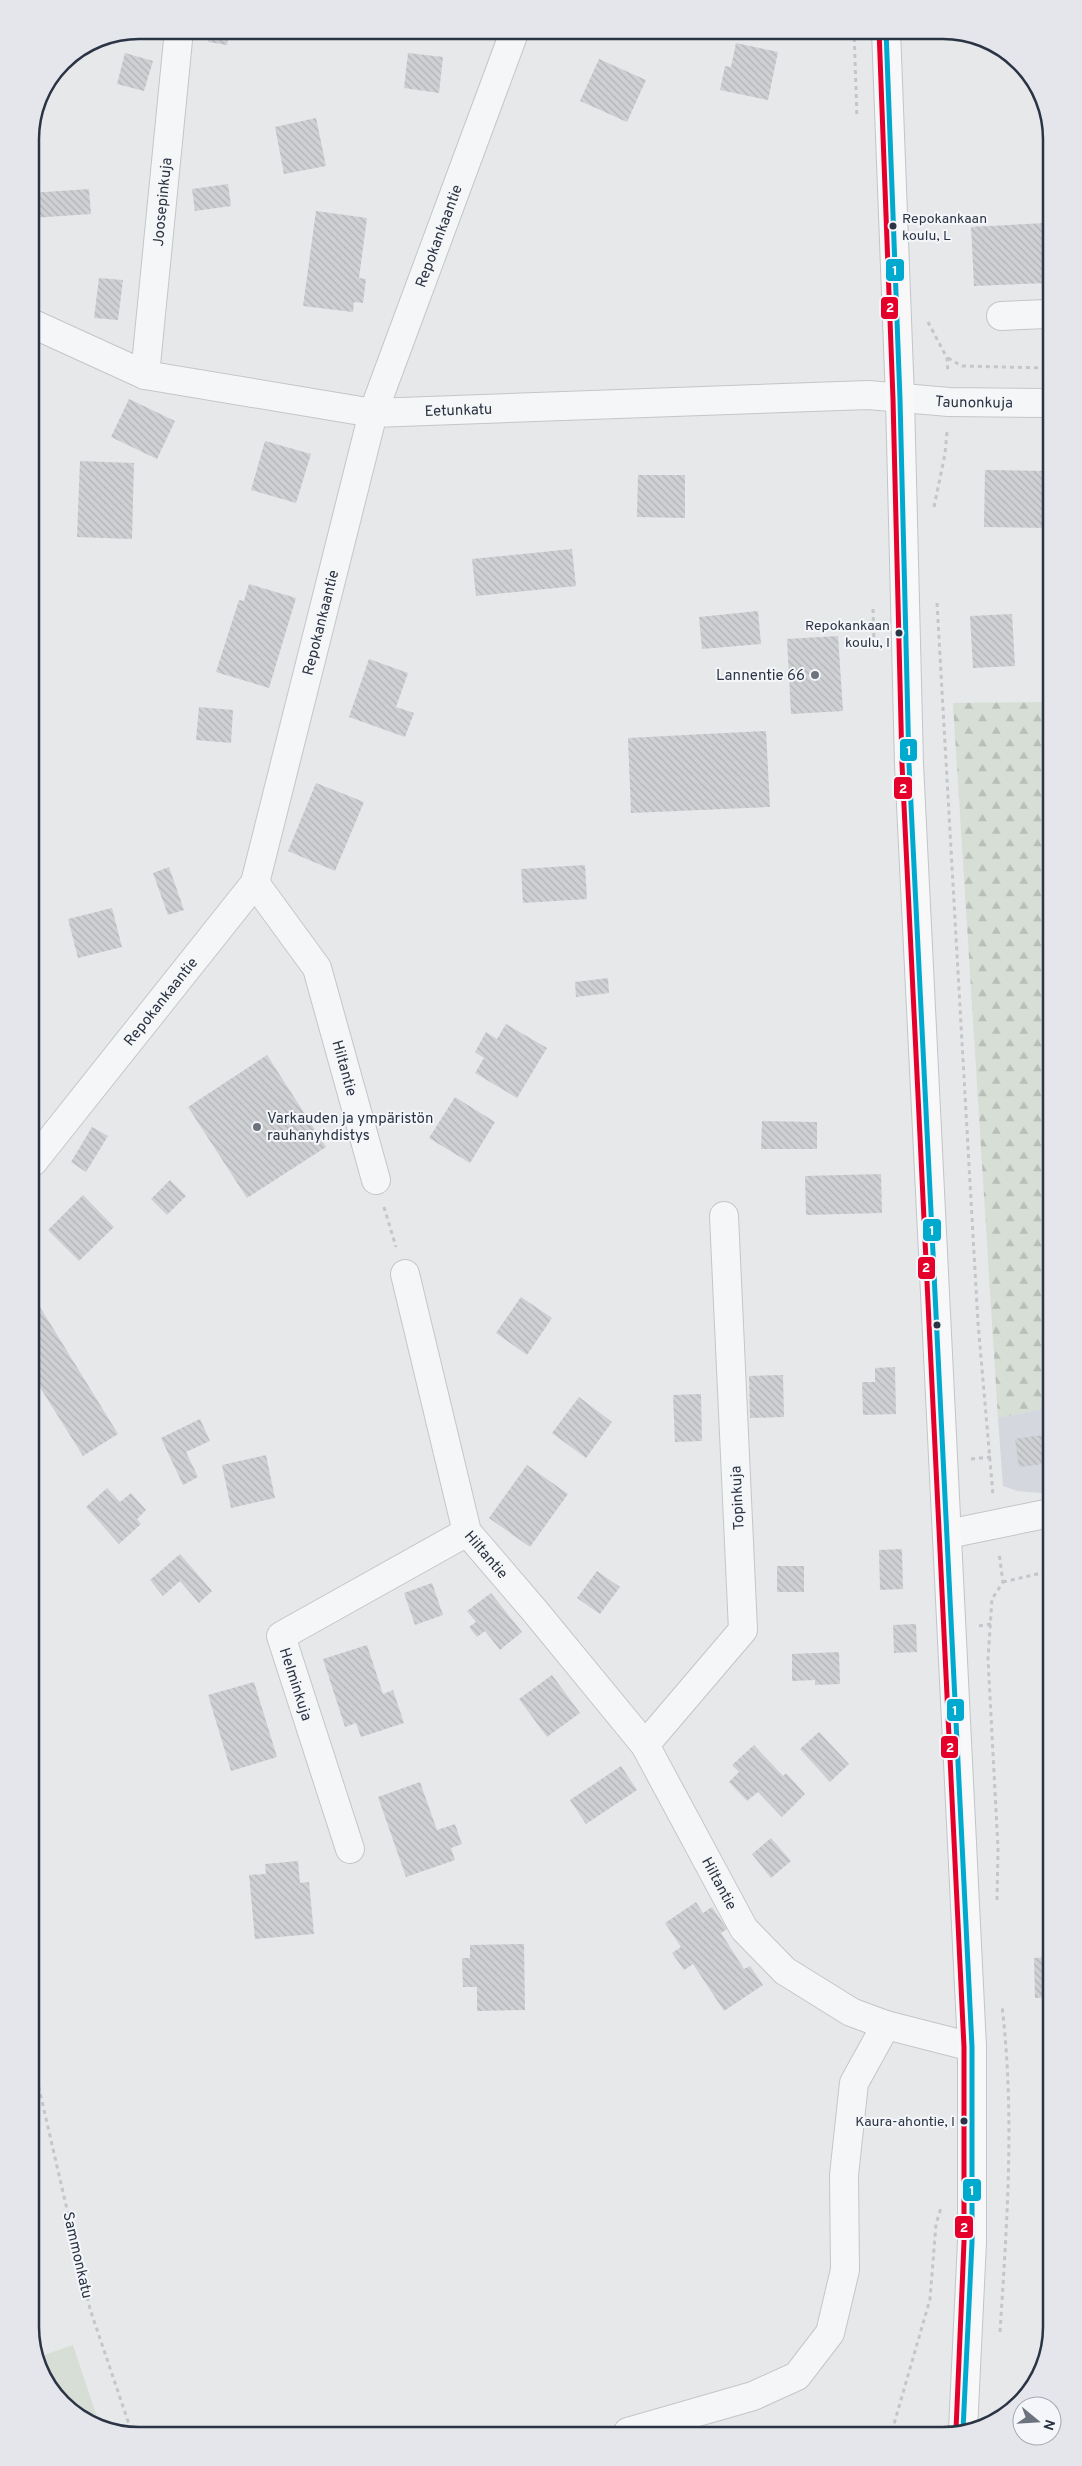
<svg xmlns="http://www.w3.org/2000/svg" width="1082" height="2466" viewBox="0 0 1082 2466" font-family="Overpass,sans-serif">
	<defs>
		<pattern id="forest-firs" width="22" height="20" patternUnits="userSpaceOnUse" patternTransform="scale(1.25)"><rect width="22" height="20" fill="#d6ded6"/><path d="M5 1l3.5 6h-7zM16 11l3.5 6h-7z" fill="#b8bfb9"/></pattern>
		<pattern id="building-back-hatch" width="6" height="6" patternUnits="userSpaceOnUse" patternTransform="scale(1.25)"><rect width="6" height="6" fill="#ced0d3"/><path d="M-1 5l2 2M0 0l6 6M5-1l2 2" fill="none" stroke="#b1b3b6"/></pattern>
	</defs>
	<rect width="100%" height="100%" fill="#e6e8ea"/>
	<path fill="#d4d7dd" d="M1050 1407V1491L1041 1493 1017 1491 1003 1486 998 1418Z"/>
	<path fill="#d6ded6" d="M73 2345 99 2423 72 2413 36 2362V2358Z"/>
	<path fill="url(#forest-firs)" d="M1048 702 1050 1407 998 1418 953 703Z"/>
	<path fill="url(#building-back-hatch)" d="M210 30H230L227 45 208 42Z
		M423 30H441L438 37Z
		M736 43 778 52 768 100 720 90 725 66 731 67Z
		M125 53 153 61 144 91 117 84Z
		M408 53 443 57 439 93 404 88Z
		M599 59 646 80 627 122 580 101Z
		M316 118 326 166 284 174 275 127Z
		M1046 146V159L1042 158Z
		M228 184 231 206 195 211 192 189Z
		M89 189 91 214 32 218 30 193Z
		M316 211 367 218 359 278 366 279 363 303 354 302 353 312 303 306Z
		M1046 223 1047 283 974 286 971 227Z
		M99 278 123 280 118 320 94 318Z
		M31 340H38L37 395H31Z
		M129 399 175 421 157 459 111 437Z
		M265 441 311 454 296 503 251 490Z
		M80 461 134 463 132 539 77 537Z
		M985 470 1047 471V528L984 527Z
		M638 475H685V518L637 517Z
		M572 549 576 586 476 596 472 559Z
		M249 584 296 598 269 688 216 672 239 600 244 601Z
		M758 611 761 644 702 649 699 617Z
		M1012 614 1015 666 973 668 970 616Z
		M838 636 843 711 791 714 787 639Z
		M369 659 408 673 396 707 414 713 405 737 349 717Z
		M199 707 233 710 231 743 196 740Z
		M766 731 770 807 631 813 628 738Z
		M316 783 364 802 335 871 288 851Z
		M585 865 587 899 523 903 521 869Z
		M169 867 184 910 168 915 153 873Z
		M112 908 122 947 78 958 68 919Z
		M608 978 609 993 576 997 575 982Z
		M506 1024 547 1048 517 1098 475 1073 484 1058 475 1052 486 1032 497 1039Z
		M267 1055 326 1147 247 1198 188 1107Z
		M455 1097 495 1122 470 1163 429 1138Z
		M762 1121 817 1122V1149H761Z
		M92 1127 108 1136 86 1172 71 1162Z
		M881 1174 882 1213 806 1215 805 1176Z
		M170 1180 186 1196 167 1215 151 1199Z
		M83 1195 114 1227 79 1261 48 1230Z
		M521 1297 552 1318 527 1355 496 1333Z
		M35 1299 118 1434 83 1456 33 1376V1300Z
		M895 1367 896 1414 863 1415 862 1382H875V1368Z
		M783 1375 784 1417 750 1418 749 1376Z
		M701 1394 702 1441 675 1442 673 1395Z
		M579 1397 612 1422 586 1458 552 1433Z
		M200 1419 210 1441 186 1452 198 1477 183 1485 161 1438Z
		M1050 1434V1481H1046L1044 1464 1019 1467 1015 1439Z
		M266 1455 275 1498 231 1508 222 1465Z
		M527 1465 568 1494 530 1547 489 1518Z
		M107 1488 120 1502 131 1493 146 1510 137 1519 141 1524 119 1544 86 1507Z
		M902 1549 903 1589 880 1590 879 1550Z
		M180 1554 212 1591 199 1603 180 1581 163 1596 150 1580Z
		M777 1566H804V1592H777Z
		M597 1571 620 1587 600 1614 577 1598Z
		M432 1583 443 1615 415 1625 404 1593Z
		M491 1593 522 1632 500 1650 485 1631 477 1637 469 1627 476 1622 467 1611Z
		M916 1624 917 1652 894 1653 893 1625Z
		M367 1645 383 1694 393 1690 404 1723 361 1737 356 1723 345 1727 323 1659Z
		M839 1652 840 1684 815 1685V1680L792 1681V1654Z
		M552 1675 580 1713 547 1737 519 1699Z
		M254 1682 277 1757 231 1771 208 1695Z
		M819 1732 849 1764 830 1782 800 1749Z
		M754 1745 783 1776 786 1773 805 1794 782 1817 758 1792 747 1801 729 1782 739 1772 732 1765Z
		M621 1766 637 1790 586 1824 570 1800Z
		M420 1782 437 1830 455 1824 462 1844 451 1848 455 1860 406 1877 378 1797Z
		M771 1838 791 1861 771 1878 752 1854Z
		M298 1861 300 1883 309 1882 314 1934 255 1939 249 1875 266 1874 265 1864Z
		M696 1902 703 1913 712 1907 727 1929 721 1933 744 1969 750 1966 763 1985 724 2011 693 1964 684 1970 672 1953 681 1947 665 1923Z
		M524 1944 525 2010 477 2011V1987H463L462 1958H470V1945Z
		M1051 1957V1997L1035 1998 1034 1958Z"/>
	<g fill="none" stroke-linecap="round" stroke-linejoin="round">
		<g stroke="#c4c6c8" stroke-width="30">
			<g id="minor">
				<path d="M1001 316 1047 314"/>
				<path id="s1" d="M31 323 145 375 373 413 868 395 949 402 1047 403"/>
				<path id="s2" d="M145 375 179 30"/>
				<path id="s3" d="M255 883 317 968 376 1180"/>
				<path id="s4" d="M33 1162 255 883 373 413 515 30"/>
				<path id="s5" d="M405 1274 467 1532 534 1610 645 1745 744 1929 785 1971 851 2012 886 2025 972 2047"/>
				<path d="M948 1534 1050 1513"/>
				<path d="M645 1745 743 1630 724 1216"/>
				<path d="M350 1849 281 1636 467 1532"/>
				<path d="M628 2432 753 2396 797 2376 830 2333 845 2270 844 2175 854 2083 886 2025"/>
			</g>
		</g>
		<g stroke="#c2c5c8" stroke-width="30">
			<path id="major" d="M886 30 900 399 909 764 972 2047V2242L963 2430"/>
		</g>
		<path stroke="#c5c6ca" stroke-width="3" stroke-dasharray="4 4" stroke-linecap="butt" d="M854 30 857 118
			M928 322 947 358 948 373
			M948 358 962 366 1047 368
			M934 507 945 454 947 432
			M937 603 978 1323 993 1495
			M873 609 874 643
			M384 1207 396 1247
			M971 1459 991 1457
			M1003 1582 1050 1571
			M979 1626 991 1624
			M997 1900 998 1848 988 1659 992 1599 1003 1582 999 1553
			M35 2071 90 2309 133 2436
			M1000 2332C1007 2221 1015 2117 1002 2006
			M892 2431 930 2299 936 2224 941 2208"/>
		<use href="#minor" stroke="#f5f6f7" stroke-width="28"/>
		<use href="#major" stroke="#f8f8f8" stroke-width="28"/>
		<g stroke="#f4f6f9" stroke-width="9">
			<path id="bus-1" d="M886 30 900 399 909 764 972 2047V2242L963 2430"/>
		</g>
		<g stroke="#f4f6f9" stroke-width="9">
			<path id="bus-2" d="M879 30 893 399 902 764 964 2047V2242L956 2430"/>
		</g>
		<use href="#bus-1" stroke="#00a9ce" stroke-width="5"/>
		<use href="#bus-2" stroke="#e4002b" stroke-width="5"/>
	</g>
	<g fill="#2b3445" stroke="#f4f6f9" stroke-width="2">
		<circle cx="893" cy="226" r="4.5"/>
		<circle cx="899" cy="633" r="4.5"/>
		<circle cx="937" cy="1325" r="4.5"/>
		<circle cx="964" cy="2121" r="4.5"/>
	</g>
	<g fill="#6c737f" stroke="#f4f6f9" stroke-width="2">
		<circle cx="815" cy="675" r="5"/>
		<circle cx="257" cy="1127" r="5"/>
	</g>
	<g text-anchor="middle" stroke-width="4" stroke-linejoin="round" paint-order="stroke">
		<g font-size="14" fill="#2b3445" stroke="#f4f6f9" text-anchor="end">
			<text x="902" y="223" text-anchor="start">Repokankaan<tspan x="902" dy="17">koulu, L</tspan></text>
			<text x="890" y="630">Repokankaan<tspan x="890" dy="17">koulu, I</tspan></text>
			<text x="955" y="2126">Kaura-ahontie, I</text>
		</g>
		<g font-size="15" fill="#2b3445" stroke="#f4f6f9">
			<text dy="5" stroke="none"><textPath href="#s2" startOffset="174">Joosepinkuja</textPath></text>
			<text dy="5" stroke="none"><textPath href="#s4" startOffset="1030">Repokankaantie</textPath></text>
			<text dy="5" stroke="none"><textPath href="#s1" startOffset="958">Taunonkuja</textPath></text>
			<text dy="5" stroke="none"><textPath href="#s1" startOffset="442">Eetunkatu</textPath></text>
			<text dy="5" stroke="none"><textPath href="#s4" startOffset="625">Repokankaantie</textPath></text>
			<text dy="5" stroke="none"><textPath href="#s4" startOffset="205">Repokankaantie</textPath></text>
			<text dy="5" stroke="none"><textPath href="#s3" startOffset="209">Hiltantie</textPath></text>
			<text transform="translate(737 1498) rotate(-93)" y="5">Topinkuja</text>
			<text dy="5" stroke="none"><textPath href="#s5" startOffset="295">Hiltantie</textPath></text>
			<text transform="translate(296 1684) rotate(72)" y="5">Helminkuja</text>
			<text dy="5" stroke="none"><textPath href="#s5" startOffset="700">Hiltantie</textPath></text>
			<text transform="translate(78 2255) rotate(77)" y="5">Sammonkatu</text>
		</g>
		<g font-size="15" fill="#2b3445" stroke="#f4f6f9" text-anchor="end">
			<text x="805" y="680">Lannentie 66</text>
			<text x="267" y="1123" text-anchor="start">Varkauden ja ympäristön<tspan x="267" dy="17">rauhanyhdistys</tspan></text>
		</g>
	</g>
	<path d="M0 0H1082V2466H0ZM139 39H943A100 100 0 0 1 1043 139V2327A100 100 0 0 1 943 2427H139A100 100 0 0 1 39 2327V139A100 100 0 0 1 139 39Z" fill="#e4e6eb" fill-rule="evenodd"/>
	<path fill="none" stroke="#2b3445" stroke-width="2.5" d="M139 39H943A100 100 0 0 1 1043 139V2327A100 100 0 0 1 943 2427H139A100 100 0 0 1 39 2327V139A100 100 0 0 1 139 39Z"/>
	<g stroke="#f4f6f9" stroke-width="2">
		<rect x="885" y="258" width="20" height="24" rx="5" fill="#00a9ce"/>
		<rect x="880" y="296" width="19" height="24" rx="5" fill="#e4002b"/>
		<rect x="899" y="738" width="19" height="24" rx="5" fill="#00a9ce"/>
		<rect x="893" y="776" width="20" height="24" rx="5" fill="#e4002b"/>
		<rect x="922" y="1218" width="20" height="24" rx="5" fill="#00a9ce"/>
		<rect x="917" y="1256" width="19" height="24" rx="5" fill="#e4002b"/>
		<rect x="946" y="1698" width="19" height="24" rx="5" fill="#00a9ce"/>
		<rect x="940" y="1735" width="19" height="24" rx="5" fill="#e4002b"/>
		<rect x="962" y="2178" width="20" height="24" rx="5" fill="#00a9ce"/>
		<rect x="954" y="2215" width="20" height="24" rx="5" fill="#e4002b"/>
	</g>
	<g font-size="14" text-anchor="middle" font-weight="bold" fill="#fff">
		<text x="895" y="275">1</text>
		<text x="890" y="312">2</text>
		<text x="909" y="755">1</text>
		<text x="903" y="793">2</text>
		<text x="932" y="1235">1</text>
		<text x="926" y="1272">2</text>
		<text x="955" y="1715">1</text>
		<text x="950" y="1752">2</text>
		<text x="972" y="2195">1</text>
		<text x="964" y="2232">2</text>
	</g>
	<g transform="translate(1037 2421) rotate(108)"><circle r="24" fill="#f4f6f9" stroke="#a4a8b1"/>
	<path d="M0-4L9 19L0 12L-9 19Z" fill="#6c737f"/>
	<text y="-8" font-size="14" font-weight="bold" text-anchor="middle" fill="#2b3445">N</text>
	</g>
</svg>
